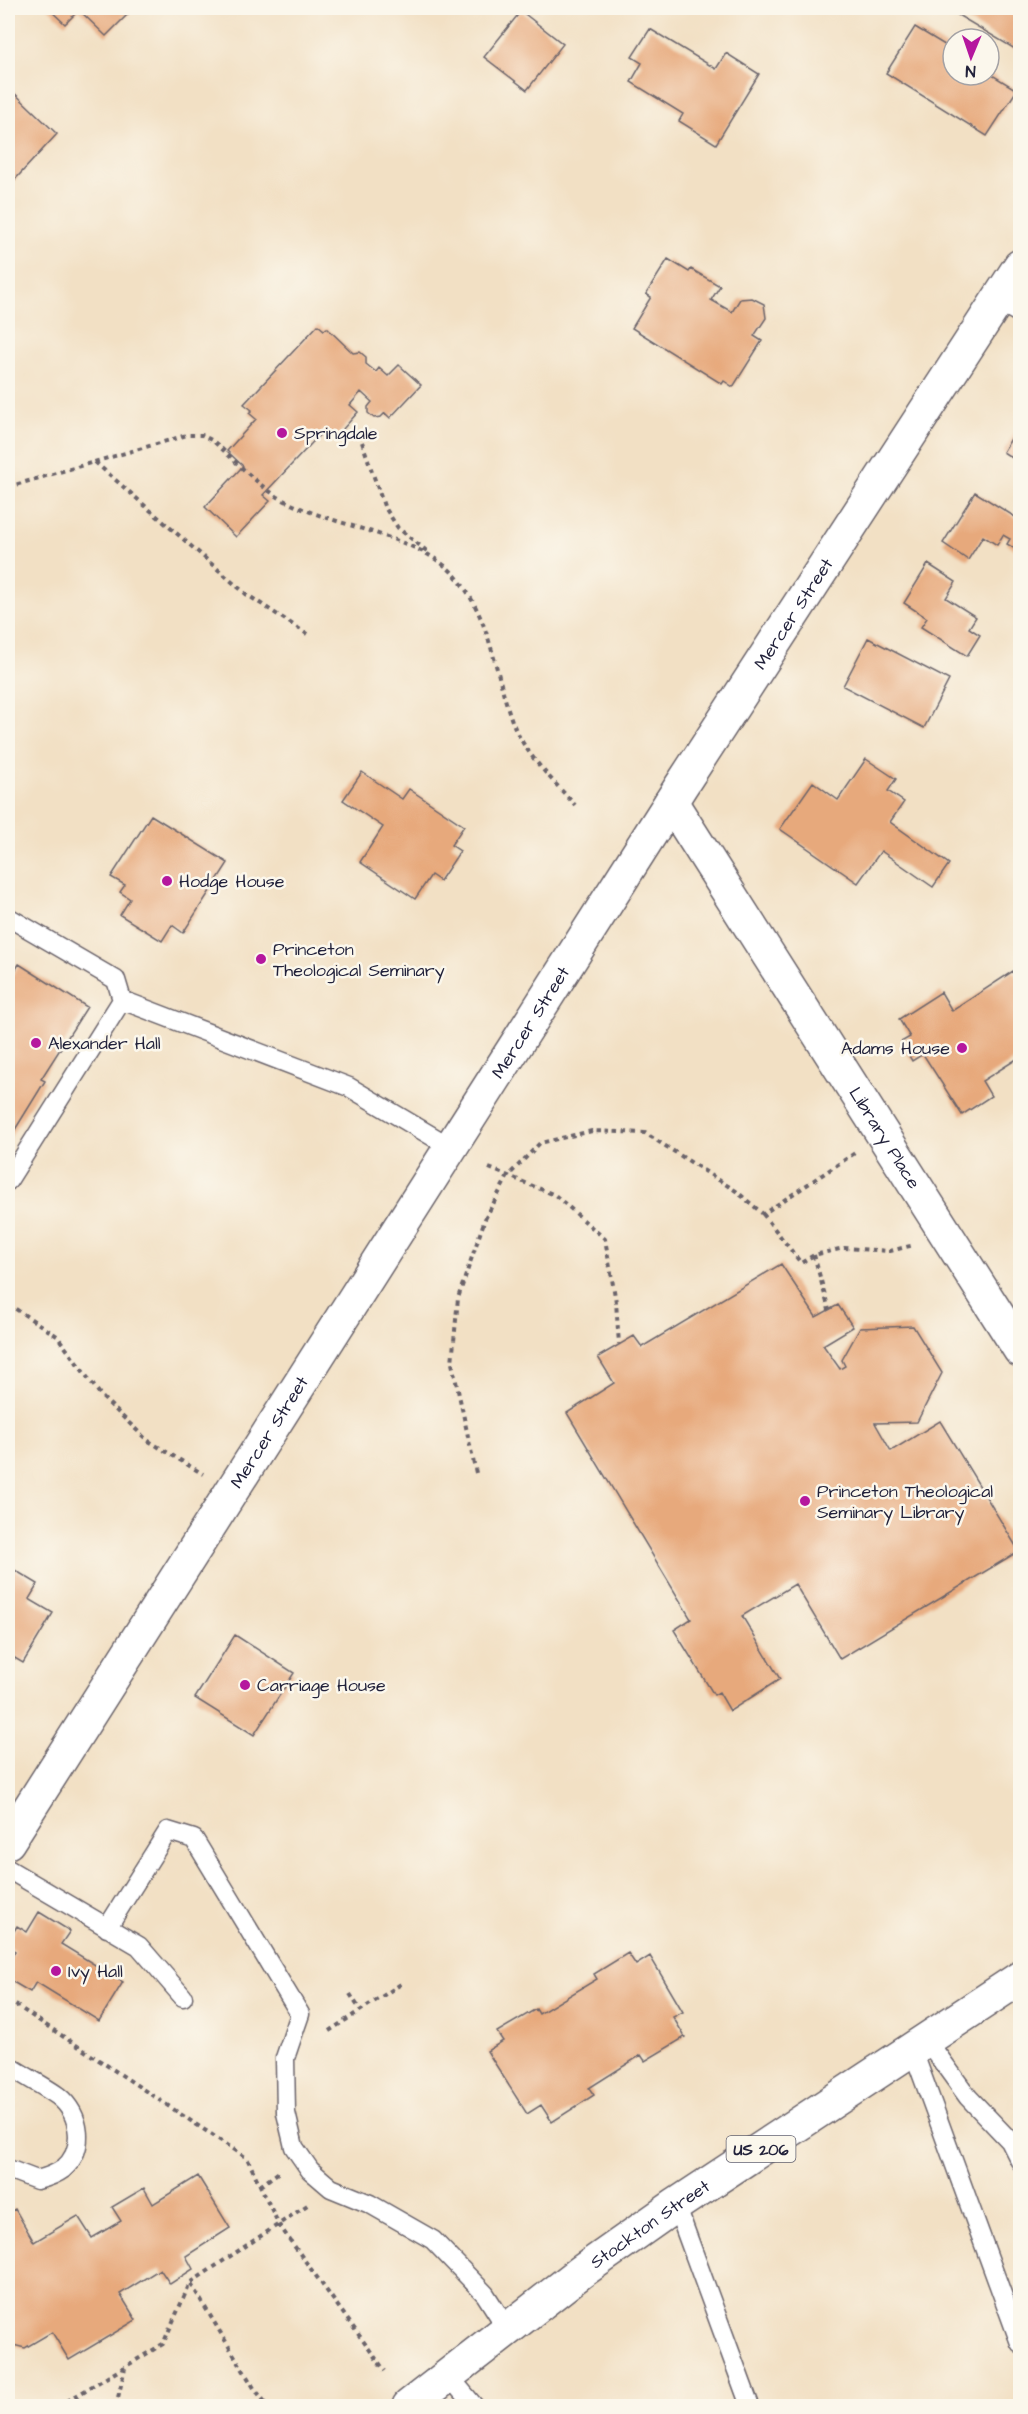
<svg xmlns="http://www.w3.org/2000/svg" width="1028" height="2414" viewBox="0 0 1028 2414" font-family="'Architects Daughter',sans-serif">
	<rect width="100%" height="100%" fill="#fbf7ec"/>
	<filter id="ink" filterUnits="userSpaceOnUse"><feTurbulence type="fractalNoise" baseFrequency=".0167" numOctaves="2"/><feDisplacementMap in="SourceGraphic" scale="12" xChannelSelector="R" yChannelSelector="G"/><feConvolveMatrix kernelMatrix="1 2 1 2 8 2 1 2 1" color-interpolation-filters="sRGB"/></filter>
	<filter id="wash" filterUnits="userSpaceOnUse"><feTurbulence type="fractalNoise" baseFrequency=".008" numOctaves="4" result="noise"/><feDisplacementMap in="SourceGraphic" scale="24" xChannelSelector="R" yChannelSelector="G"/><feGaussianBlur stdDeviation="1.35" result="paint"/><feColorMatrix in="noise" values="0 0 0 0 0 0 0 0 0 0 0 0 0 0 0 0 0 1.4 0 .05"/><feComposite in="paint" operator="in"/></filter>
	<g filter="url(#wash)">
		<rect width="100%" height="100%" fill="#f2e0c4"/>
		<g id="blocks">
			<path fill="#e7a97b" d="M48 8H134L106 36 79 10 65 24Z
				M946 8H1020V52Z
				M521 11 563 44 527 90 484 57Z
				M915 27 953 50V75H989V73L1017 90 987 136 886 73Z
				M650 29 716 69 726 53 759 74 716 144 679 121 683 114 631 82 642 63 632 57Z
				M8 87 57 134 8 187Z
				M668 259 689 272 691 269 720 286 711 300 732 312 740 299 752 298 764 304 766 318 754 336 762 341 733 387 724 381 722 384 632 328 651 297 646 294Z
				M318 325 324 330 327 328 353 353 360 352 366 357V364L376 372 379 368 388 376 399 365 421 385 390 418 385 413 381 417 374 418 368 413V407L372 402 361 392 350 405 358 412 335 438 325 429 263 495 270 501 236 537 205 507 243 466 227 451 256 419 249 413 252 410 244 404Z
				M1020 424V463L1003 452Z
				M975 492 1020 520V552L1007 544 1010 539 1003 535 997 545 983 536 968 560 943 543Z
				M928 564 956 582 946 598 976 617 969 628 980 635 967 656 921 627 927 618 904 603Z
				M868 638 949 680 924 728 843 686Z
				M866 759 896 779 888 791 904 802 890 822 949 864 933 887 881 851 858 883 780 829 813 782 838 800Z
				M362 772 402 799 409 789 464 826 451 845 460 851 440 881 431 875 415 899 360 862 383 827 343 800Z
				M151 815 228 863 183 933 172 925 162 941 120 915 130 899 120 892 125 885 111 877Z
				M19 964 87 1007 41 1079 45 1081 8 1141V982Z
				M1013 971 1020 982V1057L982 1081 991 1096 962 1115 923 1054 912 1061 901 1042 910 1037 899 1019 941 992 952 1011Z
				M781 1264 816 1317 838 1305 853 1327 823 1345 840 1369 845 1366 842 1360 860 1328 913 1326 942 1373 917 1422 875 1423 891 1451 940 1421 1019 1551 840 1659 795 1584 742 1616 780 1679 730 1711 719 1692 714 1695 674 1630 691 1619 567 1413 614 1383 598 1357 634 1336 642 1347Z
				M8 1566 38 1584 29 1599 53 1613 23 1663 8 1654Z
				M235 1635 294 1673 254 1735 195 1698Z
				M39 1912 70 1931 61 1944 123 1982 99 2021 36 1982 30 1992 8 1979V1964L15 1951 8 1947V1941L17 1926 27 1932Z
				M628 1953 636 1965 650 1956 683 2012 673 2017 685 2037 645 2061 641 2055 589 2088 594 2095 552 2122 541 2105 527 2114 487 2051 503 2041 497 2032 536 2009 539 2014 597 1979 594 1974Z
				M198 2176 230 2228 186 2256 193 2269 170 2284 160 2269 120 2294 136 2320 69 2360 52 2332 25 2348 9 2344 8 2213 15 2209 34 2242 78 2216 92 2238 121 2221 112 2207 144 2188 153 2204Z"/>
		</g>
	</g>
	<g filter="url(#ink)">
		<use href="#blocks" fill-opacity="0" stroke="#6b646b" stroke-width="1.5"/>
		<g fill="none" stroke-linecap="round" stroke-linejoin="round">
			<g stroke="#6b646b" stroke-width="21">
				<path id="lane" d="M8 917 116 980 122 1000 8 1181
					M122 1000 349 1087 452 1148
					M8 1869 139 1946 183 1997
					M107 1928 168 1831 194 1839 300 2014 285 2058 286 2113 294 2147 310 2170 331 2188 370 2204 433 2240 485 2294 508 2330
					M926 2039 968 2097 1010 2141 1020 2161
					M912 2048 1020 2343
					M8 2068 14 2069C28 2078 44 2086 58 2096 81 2114 86 2150 63 2169 55 2175 45 2178 37 2180L8 2169
					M676 2205 750 2406
					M449 2376 474 2406"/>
			</g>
			<g stroke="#6b646b" stroke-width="36">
				<g id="street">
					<path d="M1002 295 1020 305"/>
					<path id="s1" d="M671 802 1020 1350"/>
				</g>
			</g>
			<g stroke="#6b646b" stroke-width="36">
				<g id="secondary">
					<path id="s2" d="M8 1842 681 786 1020 266"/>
				</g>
			</g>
			<g stroke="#6b646b" stroke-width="36">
				<g id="highway">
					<path id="s3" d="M409 2406 581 2272 676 2205 1020 1978"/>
				</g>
			</g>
			<path stroke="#6b646b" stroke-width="4" stroke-dasharray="4.5 4.5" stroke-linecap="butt" d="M362 442 384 506 398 528 428 552
				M95 462 246 594 307 634
				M8 487 187 435H202L213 441C233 458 252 480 275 495 324 527 422 533 458 579 490 619 495 671 511 718 523 753 551 778 575 805
				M489 1168 555 1195 605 1239 616 1302 619 1344
				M763 1214 801 1263 814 1255 844 1248 890 1251 914 1245
				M814 1255 829 1310
				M8 1304 57 1336 102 1397 147 1440 203 1474
				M476 1473 452 1363 458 1298 485 1219 508 1176 540 1143 592 1131 645 1133 736 1191 763 1214 855 1153
				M350 1994 361 2011
				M8 2000 247 2158 279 2225 385 2371
				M329 2031 401 1984
				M260 2186 279 2172
				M191 2284 254 2388 268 2406
				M59 2406 163 2344 190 2283 309 2204
				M116 2406 125 2368"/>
			<use href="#lane" stroke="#fff" stroke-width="18"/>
			<use href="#street" stroke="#fff" stroke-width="33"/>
			<use href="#secondary" stroke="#fff" stroke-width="33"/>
			<use href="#highway" stroke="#fff" stroke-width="33"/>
		</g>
	</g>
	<g fill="#b5179e" stroke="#fbf7ec" stroke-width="2">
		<circle cx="282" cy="433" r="6"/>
		<circle cx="167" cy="881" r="6"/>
		<circle cx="261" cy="959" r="6"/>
		<circle cx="36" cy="1043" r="6"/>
		<circle cx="962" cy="1048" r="6"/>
		<circle cx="805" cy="1501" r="6"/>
		<circle cx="245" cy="1685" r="6"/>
		<circle cx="56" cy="1971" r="6"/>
	</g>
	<g text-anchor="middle" stroke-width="5" stroke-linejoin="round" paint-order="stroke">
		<rect fill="#fbf7ec" stroke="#636270" stroke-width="1.5" x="726.5" y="2136" width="69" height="26" rx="4.5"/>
		<g font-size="16" font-weight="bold" fill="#22223b">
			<text x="761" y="2155">US 206</text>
		</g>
		<g font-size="18" fill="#22223b" stroke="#fbf7ec" text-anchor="start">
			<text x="294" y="439">Springdale</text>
			<text x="179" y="887">Hodge House</text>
			<text x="273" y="955">Princeton<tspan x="273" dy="21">Theological Seminary</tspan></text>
			<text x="48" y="1049">Alexander Hall</text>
			<text x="950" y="1054" text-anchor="end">Adams House</text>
			<text x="817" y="1497">Princeton Theological<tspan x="817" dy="21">Seminary Library</tspan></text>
			<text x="257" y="1691">Carriage House</text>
			<text x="68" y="1977">Ivy Hall</text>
		</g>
		<g font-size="18" fill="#22223b" stroke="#fbf7ec">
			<text dy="6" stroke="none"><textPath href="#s2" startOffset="1458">Mercer Street</textPath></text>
			<text dy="6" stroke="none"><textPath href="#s2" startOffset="972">Mercer Street</textPath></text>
			<text dy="6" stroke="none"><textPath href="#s1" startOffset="398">Library Place</textPath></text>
			<text dy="6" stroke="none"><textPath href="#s2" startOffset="486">Mercer Street</textPath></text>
			<text dy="6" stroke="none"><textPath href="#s3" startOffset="302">Stockton Street</textPath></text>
		</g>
	</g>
	<rect width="1028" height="2414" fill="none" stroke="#fbf7ec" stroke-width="30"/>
	<g transform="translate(971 57) rotate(182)"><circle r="28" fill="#fbf7ec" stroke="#a4a2a5" stroke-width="1.5"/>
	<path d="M0-4.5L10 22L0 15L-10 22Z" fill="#b5179e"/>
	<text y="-9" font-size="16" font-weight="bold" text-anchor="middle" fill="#22223b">N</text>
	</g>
</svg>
